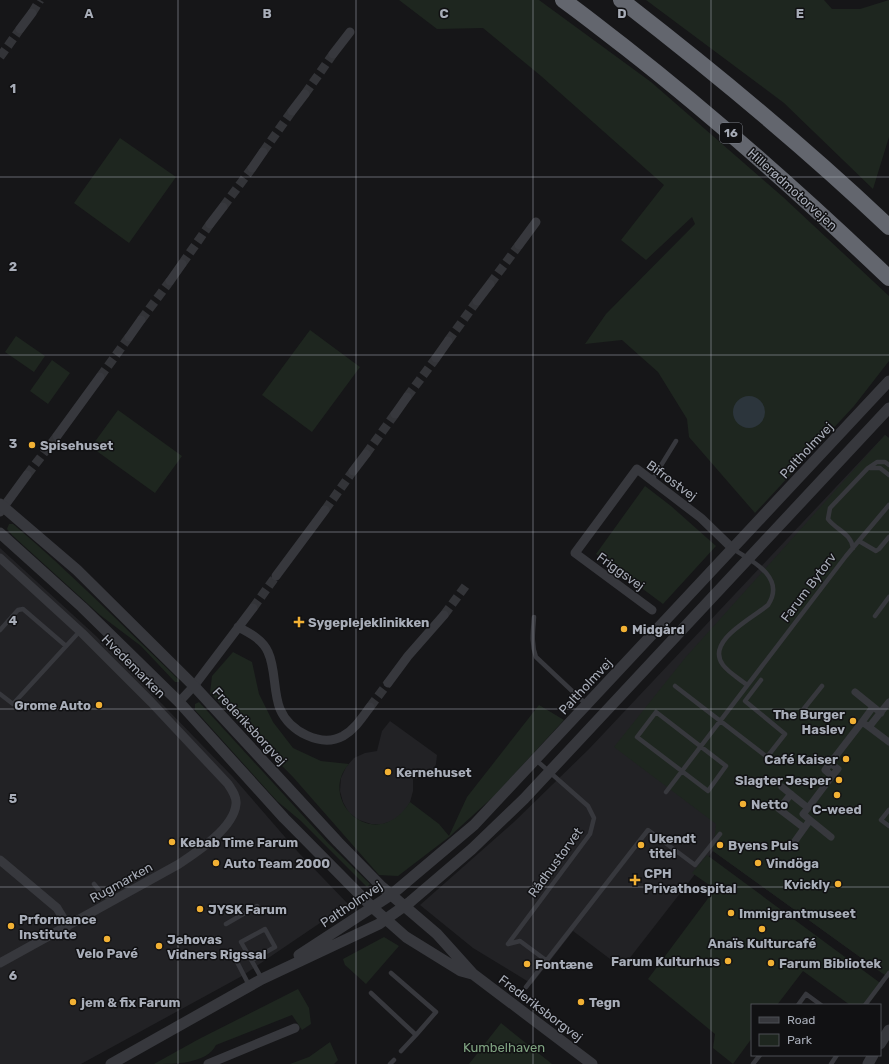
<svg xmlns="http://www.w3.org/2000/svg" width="889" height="1064" viewBox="0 0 889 1064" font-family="Rubik,sans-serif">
	<rect width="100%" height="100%" fill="#161618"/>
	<path fill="#222225" d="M885 435 889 438V978L713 851 622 968 573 931 532 984 473 948 420 905 514 822 589 749Z
		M0 548 96 636 233 777 298 852 348 904 242 976 81 1064H0Z
		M390 721 437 755 436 764 434 769 424 777 413 779V791L410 802 404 813 394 820 383 824H371L359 820 349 813 343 802 340 791 341 778 346 767 354 758 365 753 377 751 382 731Z"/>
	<path fill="#1e261f" d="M399 0H539L651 82 783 197 889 296V361L854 406 755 513 689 437 687 419 658 372 622 340 585 344 606 314 695 224 692 217 646 260 621 240 664 185 541 76 483 28 437 29Z
		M646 0H824L832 9H860L889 0V137L873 189 784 103Z
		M120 138 176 177 129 243 74 203Z
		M310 330 360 367 312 432 262 395Z
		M16 336 45 356 34 372 5 352Z
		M52 360 70 373 48 404 30 391Z
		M118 410 182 456 155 493 91 447Z
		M885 435 889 438V978L713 851 716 824 614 747 685 658Z
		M645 486 671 506 716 546 663 604 596 554Z
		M9 524H13C71 573 124 627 179 680V682H175L141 646 100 615 12 535 7 529Z
		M233 652 252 662 259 694 273 722 293 748 321 761 349 764C316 800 376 856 410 802L439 824 449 836 467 797 539 705 564 720 494 796 449 837 398 876 379 875 293 777 210 693 212 676Z
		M199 702 328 843 370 884 367 887 301 821 277 801 195 710V704Z
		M707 855 883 985 868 1005H850L803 971 777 1005H752V1038L733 1064 713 1048 715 1034 648 979 715 889 692 873Z
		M384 937 399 946 366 984 345 965 343 959Z
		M298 989 309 1008 311 1024 302 1030 292 1015 216 1045C207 1064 174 1064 154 1064L199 1039Z
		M501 1023 552 1064H469Z
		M330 1042 338 1060 334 1064H290L309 1057Z"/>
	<path fill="#2c353c" d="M733 412a16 16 0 1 1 32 0a16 16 0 1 1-32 0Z"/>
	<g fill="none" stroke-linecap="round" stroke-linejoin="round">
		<path stroke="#333438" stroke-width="9" stroke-dasharray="9 4.5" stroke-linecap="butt" d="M32 13 40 0
			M0 57 20 29
			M305 94 333 54
			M263 152 292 111
			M223 207 252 168
			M182 264 210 224
			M490 284 519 245
			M141 320 170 281
			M448 341 477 301
			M100 377 129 337
			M407 397 436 358
			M366 454 395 414
			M27 475 57 436
			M325 510 353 471
			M253 608 276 576
			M444 615 467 584
			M370 707 388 683"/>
		<path stroke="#37383d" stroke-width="4.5" d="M870 468H880L889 475
			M652 480 676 441
			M859 541 876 551 879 549 889 537
			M853 548C851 533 836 530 828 519L830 508 868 468 877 462H885L889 465
			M733 549C753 561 786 578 768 605 752 619 705 641 723 665 729 673 740 679 747 685
			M875 616 889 597
			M534 617C533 631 531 644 536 657L587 705
			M0 630 18 610 23 609 66 646
			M675 686 767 757 785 734 745 701 761 680
			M0 694 13 704 80 631
			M802 711 822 686
			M656 712 726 766 708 791 637 737Z
			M666 792 846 556 889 505
			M889 810 881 820 889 826
			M94 884 103 895 113 900
			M226 924 257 906
			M508 944 590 834 594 818 588 806 536 760
			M508 944 520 941 547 961
			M252 960 275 947 265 929 241 942 262 979
			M237 962 250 987
			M526 987 648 830 695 865 720 834
			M371 993 416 1035 436 1012 391 973
			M798 1005 806 994 821 1005
			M865 1005 889 973
			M401 1051 416 1035
			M390 1064 394 1060
			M753 1064 760 1055
			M831 1064 837 1055"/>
		<path stroke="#37383d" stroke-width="7" d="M855 692 881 713
			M862 722 873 707
			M869 727 889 742
			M830 763 838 769 832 776
			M782 787 808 808 832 776 825 770 862 722 869 727 889 702
			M791 794 779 809 804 828
			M808 808 803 814 810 820
			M790 848 810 820 831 837"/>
		<path stroke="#37383d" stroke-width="9" d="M20 29 32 13
			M333 54 350 32
			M292 111 305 94
			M252 168 263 152
			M210 224 223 207
			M519 245 536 222
			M170 281 182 264
			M477 301 490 284
			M129 337 141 320
			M436 358 448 341
			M395 414 407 397
			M57 436 100 377
			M353 471 366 454
			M0 512 27 475
			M0 558 82 633 151 702 228 784C232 790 237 797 236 804 234 828 197 852 179 864L0 963
			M276 576 325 510
			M652 610 575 553 637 469 701 518 733 549
			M238 627C250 633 263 640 268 652 276 669 273 692 280 709 289 731 321 748 343 736 355 729 362 718 370 707
			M388 683 408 656 444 615
			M179 702 194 686 253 608
			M0 860 57 908 68 926
			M208 1064 295 1028"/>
		<path stroke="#37383d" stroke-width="11" d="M0 504 77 570 194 686 338 842 382 887 437 934 473 974 592 1064
			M0 533 82 607 179 702 284 818 372 907 406 937 461 971 472 974
			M299 955 391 895 474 825 889 381
			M880 1044 889 1030
			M111 1064 262 979 379 924 410 902 472 849 524 799 889 408
			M868 1064 873 1055"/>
		<path stroke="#63666e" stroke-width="16" d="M563 0C584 15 605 32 626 48 718 120 804 197 889 278
			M621 0C714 72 804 146 889 227"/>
	</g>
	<path fill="none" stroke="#a8adb8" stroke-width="1" stroke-opacity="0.55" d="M178 0V1064M356 0V1064M533 0V1064M711 0V1064M0 177H889M0 355H889M0 532H889M0 709H889M0 887H889"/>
	<g fill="#f2b134" stroke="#111113" stroke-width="1.5">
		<circle cx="32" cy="445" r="4"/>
		<path d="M297 616h4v4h4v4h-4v4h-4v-4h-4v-4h4z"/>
		<circle cx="624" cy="629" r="4"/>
		<circle cx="99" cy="705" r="4"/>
		<circle cx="853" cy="721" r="4"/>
		<circle cx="846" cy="759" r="4"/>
		<circle cx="388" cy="772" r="4"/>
		<circle cx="839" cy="780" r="4"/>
		<circle cx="837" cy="795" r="4"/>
		<circle cx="743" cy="804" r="4"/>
		<circle cx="172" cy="842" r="4"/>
		<circle cx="641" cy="845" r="4"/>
		<circle cx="720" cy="845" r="4"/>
		<circle cx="216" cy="863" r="4"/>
		<circle cx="758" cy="863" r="4"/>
		<path d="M633 874h4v4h4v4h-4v4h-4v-4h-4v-4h4z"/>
		<circle cx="838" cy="884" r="4"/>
		<circle cx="200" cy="909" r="4"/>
		<circle cx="731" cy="913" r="4"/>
		<circle cx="11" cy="926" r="4"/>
		<circle cx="762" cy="929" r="4"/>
		<circle cx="107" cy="939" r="4"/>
		<circle cx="159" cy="946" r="4"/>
		<circle cx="728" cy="961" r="4"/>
		<circle cx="771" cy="963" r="4"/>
		<circle cx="527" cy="964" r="4"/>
		<circle cx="73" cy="1002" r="4"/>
		<circle cx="581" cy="1002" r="4"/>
	</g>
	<g text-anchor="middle" stroke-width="3" stroke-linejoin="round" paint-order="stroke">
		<rect fill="#111113" stroke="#7b7e86" stroke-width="1" x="720" y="123" width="22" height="20" rx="3"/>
		<g font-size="12" font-weight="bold" fill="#a8adb8">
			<text x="731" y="137">16</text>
		</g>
		<g font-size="13" fill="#a8adb8" stroke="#111113">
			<text transform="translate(793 189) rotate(42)" y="5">Hillerødmotorvejen</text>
			<text transform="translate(806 450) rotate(-47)" y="5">Paltholmvej</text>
			<text transform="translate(672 480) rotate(36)" y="5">Bifrostvej</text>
			<text transform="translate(621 571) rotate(36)" y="5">Friggsvej</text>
			<text transform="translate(808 587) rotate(-53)" y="5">Farum Bytorv</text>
			<text transform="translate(134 666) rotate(45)" y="5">Hvedemarken</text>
			<text transform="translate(585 686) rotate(-47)" y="5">Paltholmvej</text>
			<text transform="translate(250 726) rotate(47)" y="5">Frederiksborgvej</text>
			<text transform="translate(555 862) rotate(-54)" y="5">Rådhustorvet</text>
			<text transform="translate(121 882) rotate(-29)" y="5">Rugmarken</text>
			<text transform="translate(351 904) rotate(-34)" y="5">Paltholmvej</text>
			<text transform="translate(541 1008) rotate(37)" y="5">Frederiksborgvej</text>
		</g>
		<g font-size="13" font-weight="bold" fill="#a8adb8" stroke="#111113" text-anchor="start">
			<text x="40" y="450">Spisehuset</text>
			<text x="308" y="627">Sygeplejeklinikken</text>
			<text x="632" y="634">Midgård</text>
			<text x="91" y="710" text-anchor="end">Grome Auto</text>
			<text x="845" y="719" text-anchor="end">The Burger<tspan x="845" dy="15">Haslev</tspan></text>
			<text x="838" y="764" text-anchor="end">Café Kaiser</text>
			<text x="396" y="777">Kernehuset</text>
			<text x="831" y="785" text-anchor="end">Slagter Jesper</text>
			<text x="751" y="809">Netto</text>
			<text x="837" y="814" text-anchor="middle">C-weed</text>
			<text x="649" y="843">Ukendt<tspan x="649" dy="15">titel</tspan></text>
			<text x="180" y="847">Kebab Time Farum</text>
			<text x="728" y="850">Byens Puls</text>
			<text x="224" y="868">Auto Team 2000</text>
			<text x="766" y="868">Vindöga</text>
			<text x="644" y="878">CPH<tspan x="644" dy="15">Privathospital</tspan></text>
			<text x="830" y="889" text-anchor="end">Kvickly</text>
			<text x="208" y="914">JYSK Farum</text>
			<text x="739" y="918">Immigrantmuseet</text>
			<text x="19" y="924">Prformance<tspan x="19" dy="15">Institute</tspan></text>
			<text x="167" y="944">Jehovas<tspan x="167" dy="15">Vidners Rigssal</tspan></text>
			<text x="762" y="948" text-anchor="middle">Anaïs Kulturcafé</text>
			<text x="107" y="958" text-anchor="middle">Velo Pavé</text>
			<text x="720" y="966" text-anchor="end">Farum Kulturhus</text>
			<text x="779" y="968">Farum Bibliotek</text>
			<text x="535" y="969">Fontæne</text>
			<text x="81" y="1007">jem &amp; fix Farum</text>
			<text x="589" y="1007">Tegn</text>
		</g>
		<g font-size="13" fill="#7fa381" stroke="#111113">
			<text x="504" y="1052">Kumbelhaven</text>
		</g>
	</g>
	<g font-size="13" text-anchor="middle" font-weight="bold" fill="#a8adb8" stroke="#111113" stroke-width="3" stroke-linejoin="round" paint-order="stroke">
		<text x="89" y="18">A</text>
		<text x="267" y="18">B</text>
		<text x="444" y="18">C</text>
		<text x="622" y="18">D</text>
		<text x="800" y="18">E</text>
		<text x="13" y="93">1</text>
		<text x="13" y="271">2</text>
		<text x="13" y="448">3</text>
		<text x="13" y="625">4</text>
		<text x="13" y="803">5</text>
		<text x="13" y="980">6</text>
	</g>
	<rect x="751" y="1004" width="130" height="52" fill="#111113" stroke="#4d4f55"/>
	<rect x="759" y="1017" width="20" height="6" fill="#37383d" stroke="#4d4f55"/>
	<text x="787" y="1024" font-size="12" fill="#a8adb8">Road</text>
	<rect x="759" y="1034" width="20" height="12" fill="#1e261f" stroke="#4d4f55"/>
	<text x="787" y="1044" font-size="12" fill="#a8adb8">Park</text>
</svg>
